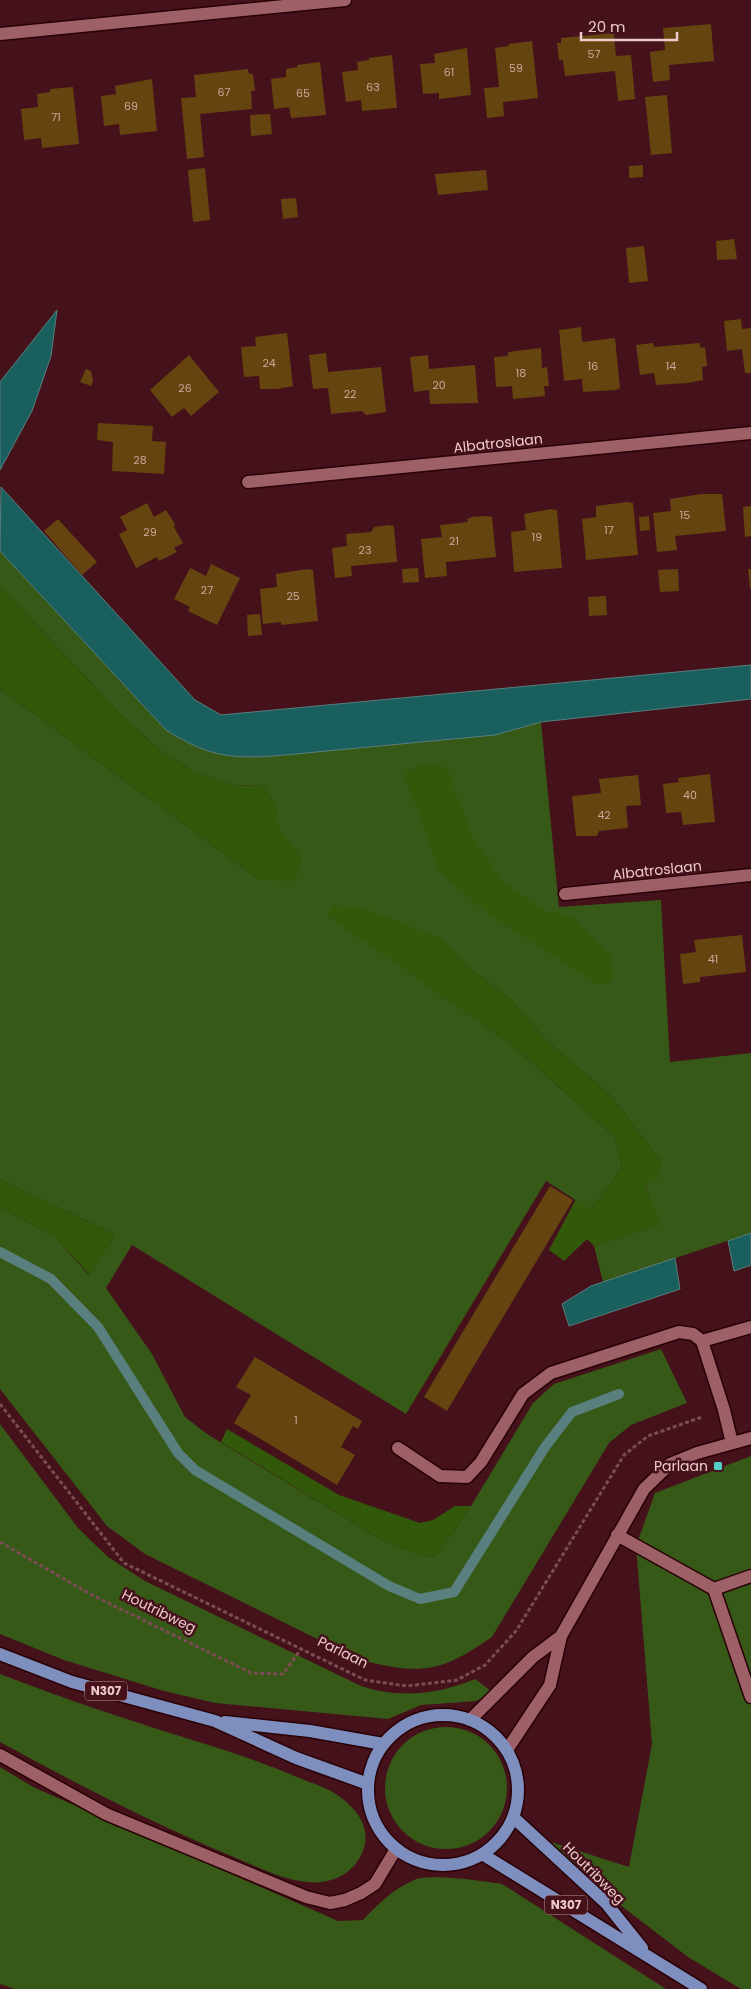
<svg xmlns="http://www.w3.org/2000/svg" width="751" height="1989" viewBox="0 0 751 1989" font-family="Poppins,sans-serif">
	<rect width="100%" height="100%" fill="#45111b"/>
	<path fill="#375917" d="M0 551 166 730C206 755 227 759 274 756L495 735 541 722 559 907 661 900 670 1062 751 1053V1233L603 1282 594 1246 660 1224 645 1186 661 1162 611 1096 548 1042 510 999 470 969 441 938 334 905 328 915 511 1044 615 1137 622 1167 591 1210 546 1181 406 1414 132 1245 106 1288 152 1354 185 1417 207 1434 377 1537 415 1553 432 1557 438 1553 471 1506 533 1403 554 1384 661 1349 687 1403 631 1425 609 1443 492 1637C440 1673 422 1675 360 1660L145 1554 107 1526 0 1389V1207L55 1237 89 1275 115 1235 0 1179V689L260 880 302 859 277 827 276 807 264 786 233 785 196 773 159 750 120 714 0 586Z
		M0 1424 78 1528 108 1557 145 1581 361 1686C401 1699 438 1694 475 1679L491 1691 477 1701 421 1705 388 1719 215 1703 164 1691 64 1660 0 1634Z
		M751 1456V1989H741L688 1957 615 1901 548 1841 629 1867 652 1744 636 1546 655 1493Z
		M0 1674C67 1700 134 1722 202 1743 235 1753 266 1764 297 1777 311 1783 326 1787 339 1796 354 1807 369 1824 365 1844 359 1871 334 1885 308 1882 281 1880 254 1865 229 1855 150 1822 75 1783 0 1742Z
		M385 1788a61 61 0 1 1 122 0a61 61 0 1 1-122 0Z
		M0 1767 33 1787 338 1921 363 1920C378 1904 393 1889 414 1880 428 1873 484 1881 502 1884L666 1989H15L0 1984Z"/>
	<path fill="#32580a" d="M0 586 120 714 159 750 196 773 233 785 264 786 276 807 278 827 302 859 295 881 260 880 0 689Z
		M422 765 447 767 471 835 505 884 544 911 571 916 610 955 613 979 599 985 487 913 439 871 404 773Z
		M333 905 364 909 441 938 470 969 510 999 548 1042 611 1096 661 1162 658 1178 645 1187 661 1224 594 1246 587 1239 564 1261 549 1250 576 1199 591 1210 622 1167 615 1137 511 1044 327 915Z
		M0 1179 115 1235 90 1275 55 1237 0 1207Z
		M227 1429 339 1495 420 1523 433 1520 455 1506H471L438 1553 432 1557 415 1553 377 1537 221 1442Z"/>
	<path fill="#195f5d" stroke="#597f7e" d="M57 310 51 356 32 411 0 470V382Z
		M1 487 195 700 221 715 751 665V699L541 722 495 735 274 756C227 759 206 755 166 730L0 551Z
		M751 1233V1265L734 1271 728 1241Z
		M675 1258 680 1289 569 1326 562 1304 591 1286Z"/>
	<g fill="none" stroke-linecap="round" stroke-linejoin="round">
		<path stroke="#597f7e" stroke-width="10" d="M0 1252 51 1279 98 1327 178 1453 195 1470 389 1586 420 1599 454 1592 545 1447 572 1412 619 1394"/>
	</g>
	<path fill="#664410" d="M711 24 714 61 669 65 670 80 653 82 650 52 665 50 663 28Z
		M614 33 616 56 631 55 635 99 618 101 615 71 565 76 563 60H559L557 43H561V38Z
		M532 41 538 98 503 102 504 116 487 118 484 88 499 87 495 48 509 46V44Z
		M467 48 471 95 439 99V93L423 94 420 64 435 63 434 54Z
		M392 55 397 108 362 111 361 100 346 102 342 72 358 70 357 62 369 60V58Z
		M320 62 326 115 291 118 289 107 274 109 271 79 286 77V69L298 67 297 65Z
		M248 69 249 74H253L255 91H251L252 109 200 114 204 157 187 159 181 98 196 97 194 75Z
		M152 79 157 131 120 135 119 124 104 126 101 96 116 94 115 86Z
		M73 87 79 144 42 148 41 138 24 140 21 109 38 107 37 94 50 92V89Z
		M667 95 672 153 651 155 645 97Z
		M270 114 272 134 251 136 250 115Z
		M643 165V177L629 178V166Z
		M205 168 210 220 193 222 188 170Z
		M486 170 488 190 438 195 435 174Z
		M296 198 298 217 283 219 281 199Z
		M734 239 737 259 717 260 716 241Z
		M644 246 648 281 629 283 626 248Z
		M741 319 742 329 751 328V373H745L742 349 727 351 724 321Z
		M581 327 582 342 615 338 620 388 616 390 583 392 582 379 564 381 559 330Z
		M287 333 293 386 277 389H260L259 376 244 377 241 347 256 346 255 337Z
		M653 343 654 347 700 343V348L705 347 707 366 702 367 703 380 688 383 656 385 654 373 640 375 636 345Z
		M541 348 542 368 547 367 549 386H544L545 396 513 399 512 386 496 387 494 357 508 356V352Z
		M326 353 328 372 381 367 386 412 366 415 362 411 331 414 328 388 313 389 309 355Z
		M189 355 219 392 191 416 184 408 172 417 150 390Z
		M428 355 429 369 475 365 478 403 430 404 429 390 414 392 410 357Z
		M86 369 91 371 93 380 91 386 80 382Z
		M98 423 153 426 152 441 166 442 164 474 112 471 113 442 97 440Z
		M701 494H722L726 531 675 536 677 550 657 552 653 513 671 511 670 499Z
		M627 502 633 503 638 555 586 560 582 519 596 517V506Z
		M147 503 154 517 166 510 175 524 174 527 183 543 174 548 177 552 159 561 157 557 136 568 119 534 127 530 120 517Z
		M751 506V536L745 537 743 507Z
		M551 509 557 510 562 568 514 572 511 532 526 530 524 514Z
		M487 516 492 517 496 557 446 562 447 576 425 578 421 539 442 537 440 525 468 522 467 519 472 517Z
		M649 516 650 530 640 531 639 517Z
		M58 519 97 562 82 575 44 531Z
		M388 525 394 526 397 562 351 566 352 576 335 578 332 548 347 546 346 534 371 532 374 527Z
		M211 564 240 578 217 625 188 611 190 607 174 599 190 568 206 576Z
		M418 568 419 582 403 583 402 569Z
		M307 569 313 570 318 621 281 625V622L263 624 260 589 277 587 276 574Z
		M678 569 679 591 660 592 658 570Z
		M748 569H751V588H750Z
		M606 596 607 615 589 616 588 597Z
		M260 614 262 635 248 636 247 615Z
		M710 774 715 822 683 825 681 812 666 813 663 784 679 782 678 778Z
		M638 775 641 805 626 806 628 828 599 831 597 836H576L572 796 601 793 599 779Z
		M742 935 746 972 700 977V982L683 984 680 954 696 952 694 940Z
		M550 1186 573 1200 447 1411 424 1397Z
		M255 1357 362 1421 358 1429 353 1426 341 1447 355 1455 337 1485 234 1423 251 1395 236 1387Z"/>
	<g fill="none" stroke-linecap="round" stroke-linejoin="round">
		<g stroke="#280005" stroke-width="15">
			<path id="minor" d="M0 34 345 0
				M248 482 751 433
				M565 894 751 875
				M702 1341 751 1327
				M398 1448 440 1476 467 1477 481 1462 523 1394 551 1373 679 1332 693 1334 702 1341 724 1410 732 1443
				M617 1535 714 1589 751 1697
				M714 1589 751 1576
				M470 1720 533 1657 561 1636
				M507 1750 550 1685 561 1636 644 1489 670 1464 697 1453 751 1438
				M0 1755 106 1814 306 1897 330 1903 345 1900 361 1893 375 1884 396 1849"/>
		</g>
		<g stroke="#280005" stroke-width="15">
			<path id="major" d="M0 1654 72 1682 215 1721 296 1758 368 1784
				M368 1790a75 75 0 1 1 150 0a75 75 0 1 1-150 0Z
				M225 1722 310 1731 383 1744
				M513 1817 606 1903 642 1948
				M482 1854 701 1989"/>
		</g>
		<path stroke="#7b4c54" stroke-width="3" stroke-dasharray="4 2.5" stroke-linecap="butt" d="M0 1404 124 1563 365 1680 407 1686 457 1680 485 1665 516 1631 624 1455 648 1436 702 1417
			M0 1542 92 1595 251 1673 283 1674 301 1649"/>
		<use href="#minor" stroke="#9d6067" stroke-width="12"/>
		<use href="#major" stroke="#7e8ebf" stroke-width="12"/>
	</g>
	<rect fill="#53cdca" stroke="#45111b" stroke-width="2" x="713" y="1461" width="10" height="10" rx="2.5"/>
	<g text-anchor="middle" stroke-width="5" stroke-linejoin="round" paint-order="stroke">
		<g font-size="11" fill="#cba89d">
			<text x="594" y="58">57</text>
			<text x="516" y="72">59</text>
			<text x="449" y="76">61</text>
			<text x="373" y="91">63</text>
			<text x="224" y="96">67</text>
			<text x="303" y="97">65</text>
			<text x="131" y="110">69</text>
			<text x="56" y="121">71</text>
			<text x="269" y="367">24</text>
			<text x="593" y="370">16</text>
			<text x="671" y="370">14</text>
			<text x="521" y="377">18</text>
			<text x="439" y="389">20</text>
			<text x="185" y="392">26</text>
			<text x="350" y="398">22</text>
			<text x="140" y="464">28</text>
			<text x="685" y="519">15</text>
			<text x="609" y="534">17</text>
			<text x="150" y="536">29</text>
			<text x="537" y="541">19</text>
			<text x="454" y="545">21</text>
			<text x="365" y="554">23</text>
			<text x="207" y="594">27</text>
			<text x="293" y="600">25</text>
			<text x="690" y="799">40</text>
			<text x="604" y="819">42</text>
			<text x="713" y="963">41</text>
			<text x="296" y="1424">1</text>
		</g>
		<g fill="#45111b" stroke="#bb9297" stroke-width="1">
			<rect x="85" y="1681.5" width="42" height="19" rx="4"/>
			<rect x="545" y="1895.5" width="42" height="19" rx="4"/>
		</g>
		<g font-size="12" font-weight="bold" fill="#edcacc">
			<text x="106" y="1695">N307</text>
			<text x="566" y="1909">N307</text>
		</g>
		<g font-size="14" fill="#edcacc" stroke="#45111b">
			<text transform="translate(498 443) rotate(-6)" y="5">Albatroslaan</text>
			<text transform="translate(657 870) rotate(-6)" y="5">Albatroslaan</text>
			<text transform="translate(159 1611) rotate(26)" y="5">Houtribweg</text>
			<text transform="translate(343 1652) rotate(26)" y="5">Parlaan</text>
			<text transform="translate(594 1873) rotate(45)" y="5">Houtribweg</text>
		</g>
		<g font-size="14" fill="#edcacc" stroke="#45111b" text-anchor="end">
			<text x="708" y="1471">Parlaan</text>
		</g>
	</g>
	<path d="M581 32v8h96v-8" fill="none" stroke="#edcacc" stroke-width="2.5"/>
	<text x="588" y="32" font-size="15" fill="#edcacc" stroke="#45111b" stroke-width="4" paint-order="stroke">20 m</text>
</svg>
